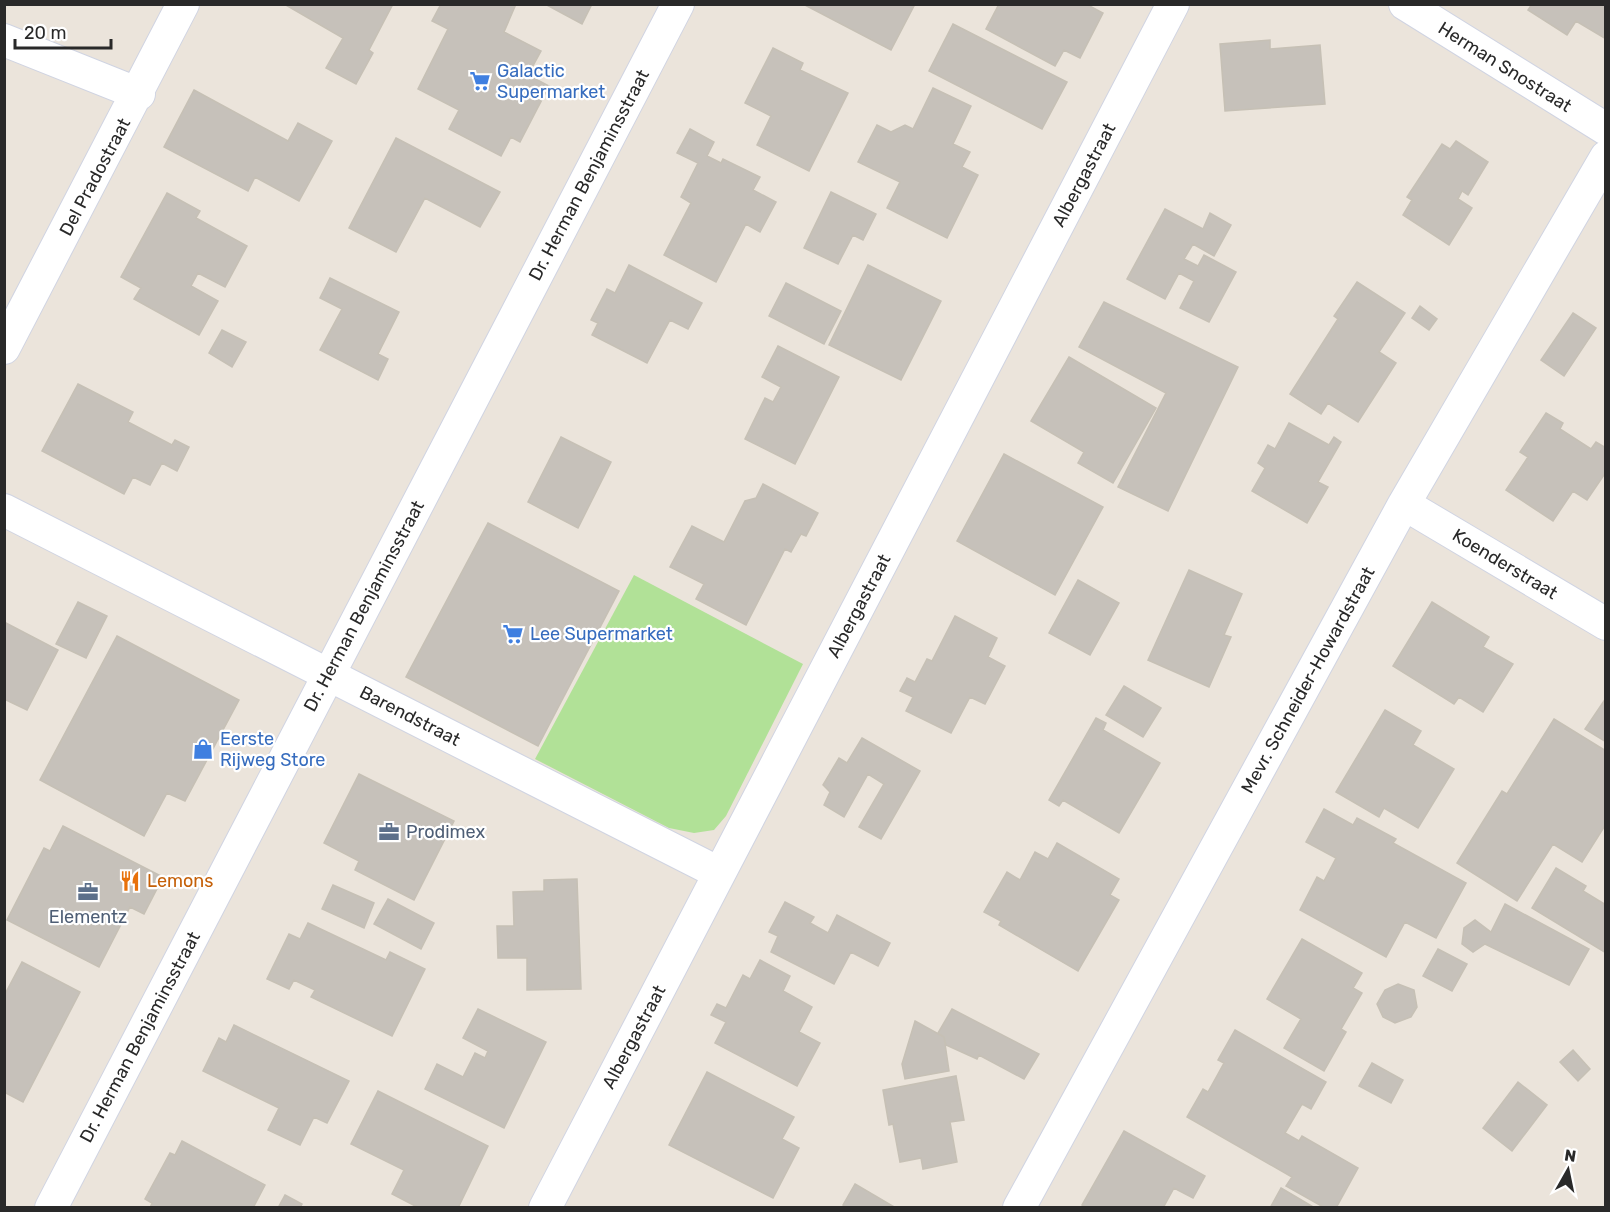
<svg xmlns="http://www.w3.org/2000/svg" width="1610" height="1212" viewBox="0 0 1610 1212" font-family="Rubik,sans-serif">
	<rect width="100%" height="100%" fill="#ebe4db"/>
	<path fill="#b1e197" d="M634 575 803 664 726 816 714 830 694 833 669 828 535 759Z"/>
	<path fill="#c6c1ba" stroke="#c6c0b5" stroke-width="1.5" d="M284 4H393L369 50 373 53 356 84 326 68 343 38Z
		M441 4H516L504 32 541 51 528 75 549 86 520 142 511 137 501 156 449 129 459 110 418 89 448 29 432 21Z
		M545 4H592L582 24Z
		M803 4H915L891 50Z
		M999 4H1086L1103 13 1080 58 1064 50 1055 66 986 29Z
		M1532 4H1606V39L1576 21 1567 35 1528 10Z
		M953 24 1067 82 1042 129 929 71Z
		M1270 40V49L1320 45 1325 104 1225 111 1220 44Z
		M773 48 803 63 800 70 848 93 809 171 757 145 771 116 745 103Z
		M933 88 971 106 953 144 970 152 962 167 978 175 947 238 887 208 900 182 858 162 877 125 891 132 905 125 913 129Z
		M194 90 288 141 298 123 332 141 299 201 255 177 248 191 164 147Z
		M690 129 714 142 707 156 721 163 723 159 760 177 753 190 776 202 760 232 746 224 716 282 664 255 691 203 681 197 698 163 677 153Z
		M396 138 500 192 480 227 425 198 396 252 349 228Z
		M1456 141 1488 162 1468 195 1462 191 1458 199 1472 208 1449 245 1403 215 1412 200 1407 197 1442 144 1450 149Z
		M831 192 876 214 863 240 853 235 838 264 804 248Z
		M167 193 200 211 196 218 247 246 225 287 198 273 191 286 218 301 199 335 134 299 141 288 121 277Z
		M1165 209 1203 229 1210 213 1231 225 1214 256 1193 244 1184 259 1198 266 1204 255 1236 272 1209 322 1180 308 1194 281 1179 273 1165 299 1127 279Z
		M629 265 702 303 688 329 670 320 647 363 592 335 598 323 591 320 607 289 615 293Z
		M868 265 941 301 901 380 829 345Z
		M330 278 399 312 378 354 388 359 378 380 320 350 342 309 320 298Z
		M1357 282 1405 313 1379 352 1396 363 1358 422 1328 403 1321 414 1290 394 1338 319 1334 316Z
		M786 283 841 311 824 344 769 316Z
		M1104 302 1238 367 1168 511 1118 487 1166 393 1079 347Z
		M1420 306 1437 319 1429 330 1412 318Z
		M1573 313 1596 328 1564 376 1541 360Z
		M222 330 246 342 232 367 209 353Z
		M778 346 839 377 795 464 745 439 765 398 773 402 781 387 762 377Z
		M1069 357 1156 408 1113 483 1078 463 1084 452 1031 421Z
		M78 384 133 412 128 422 172 445 175 440 189 447 177 471 162 463 150 485 133 477 124 494 42 451Z
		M1546 413 1563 423 1560 429 1591 449 1596 442 1606 448V472L1587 500 1573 491 1553 521 1506 490 1528 457 1520 452Z
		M1289 423 1329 445 1334 437 1341 442 1318 482 1328 487 1307 523 1252 491 1265 468 1258 463 1268 445 1275 449Z
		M561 437 611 462 578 528 528 502Z
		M1004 454 1103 507 1055 595 957 541Z
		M763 484 818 513 806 536 801 534 791 552 785 549 746 625 696 599 704 584 670 567 692 526 724 542 745 501 756 498Z
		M488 523 619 591 538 746 406 677Z
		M1189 570 1242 594 1224 635 1231 637 1209 687 1148 660Z
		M1078 580 1119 603 1090 655 1049 633Z
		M78 602 107 616 86 658 56 644Z
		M1432 602 1489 637 1483 647 1513 664 1483 712 1459 697 1454 704 1393 666Z
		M955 616 997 638 988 657 1005 666 985 704 970 697 951 733 906 711 913 697 900 691 907 678 915 682 927 659 932 661Z
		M4 622 58 650 27 710 4 699Z
		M117 636 239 700 185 801 167 793 144 836 40 780Z
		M1124 686 1161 708 1143 737 1106 715Z
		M1606 698V742L1585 729Z
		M1385 710 1421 731 1413 745 1454 769 1418 828 1384 808 1379 817 1336 792Z
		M1096 718 1106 723 1103 730 1160 763 1119 833 1063 800 1059 806 1049 800Z
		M1554 719 1606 751V824L1582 862 1553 844 1517 901 1457 863 1502 791 1507 794Z
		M862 738 920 771 881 839 859 827 884 784 868 774 844 817 824 805 830 792 823 785 839 758 847 763Z
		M359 774 454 821 414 900 355 870 359 861 324 843Z
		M1324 809 1353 825 1357 818 1396 839 1393 843 1466 883 1436 938 1405 922 1386 957 1300 910 1317 877 1324 881 1336 858 1306 842Z
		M63 826 163 877 144 914 130 907 99 967 7 920 44 848 50 851Z
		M1057 843 1119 879 1110 895 1119 900 1078 971 999 925 1001 921 984 912 1007 872 1020 880 1035 852 1048 859Z
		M1556 868 1586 886 1583 891 1606 905V953L1532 908Z
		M577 879 581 989 527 990V958H498L497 926H514L513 892 544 891V880Z
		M333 885 374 903 364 928 322 909Z
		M388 899 434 923 421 949 374 924Z
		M785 902 814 917 810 923 828 933 837 915 890 943 878 966 851 952 834 984 771 952 778 936 769 932Z
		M1505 904 1589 949 1569 985 1485 944 1473 952 1462 944 1464 928 1475 920 1491 932Z
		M308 923 386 960 390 952 425 969 392 1036 311 997 315 990 294 980 289 989 267 979 289 934 300 939Z
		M1302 939 1362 973 1353 988 1362 993 1341 1029 1346 1032 1324 1071 1284 1048 1301 1019 1267 999Z
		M1438 949 1467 964 1452 991 1423 976Z
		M760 960 790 976 783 991 812 1007 799 1032 820 1043 797 1086 715 1043 726 1022 711 1015 717 1004 726 1008 743 975 750 979Z
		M22 962 80 992 23 1102 4 1092V996Z
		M1398 984 1414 990 1417 1007 1411 1017 1395 1023 1383 1017 1377 1004 1385 990Z
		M478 1009 546 1042 504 1128 425 1089 437 1064 463 1077 475 1053 485 1058 488 1051 463 1038Z
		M952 1009 1039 1054 1024 1079 979 1055 977 1059 946 1045 944 1037 938 1033Z
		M915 1021 944 1037 949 1071 905 1079 902 1064Z
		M234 1025 349 1081 327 1123 314 1117 300 1145 268 1130 279 1108 203 1071 219 1038 226 1042Z
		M1235 1030 1326 1082 1311 1109 1302 1104 1285 1133 1299 1141 1302 1136 1358 1168 1336 1208H1325L1286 1186 1292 1177 1187 1117 1203 1089 1208 1092 1224 1063 1218 1060Z
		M1573 1050 1590 1069 1578 1081 1560 1062Z
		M1372 1063 1403 1080 1391 1103 1359 1086Z
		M707 1072 794 1117 782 1139 799 1148 773 1198 669 1145Z
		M956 1076 964 1120 950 1122 957 1162 923 1169 921 1158 900 1162 893 1124 889 1125 883 1090Z
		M1518 1082 1547 1105 1512 1151 1483 1128Z
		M378 1091 488 1146 458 1208H419L392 1194 404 1170 351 1144Z
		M1124 1131 1205 1176 1193 1198 1174 1188 1163 1208H1087L1082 1205Z
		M182 1141 265 1185 253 1208H150L152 1203 145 1199 170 1153 175 1155Z
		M855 1184 896 1208H847L843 1205Z
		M1281 1188 1315 1208H1270Z
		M285 1195 302 1204 300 1208H278Z"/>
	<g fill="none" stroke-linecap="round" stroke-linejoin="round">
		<g stroke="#d0d4e2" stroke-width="34">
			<path id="minor" d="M1405 4 1606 129
				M4 40 139 94
				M4 348 183 4
				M1404 504 1606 624
				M4 510 719 873
				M51 1208 678 4
				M545 1208 1173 4
				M1019 1208 1404 504 1606 157"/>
		</g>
		<use href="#minor" stroke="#fff" stroke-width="32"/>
	</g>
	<defs>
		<g id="supermarket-bare" transform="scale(1.62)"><path d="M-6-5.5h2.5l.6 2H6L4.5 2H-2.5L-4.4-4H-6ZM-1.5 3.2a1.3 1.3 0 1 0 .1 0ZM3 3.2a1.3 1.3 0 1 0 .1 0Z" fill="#3f7fe0" stroke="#fff" stroke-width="2.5" paint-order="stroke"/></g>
		<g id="shop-bare" transform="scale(1.62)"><path d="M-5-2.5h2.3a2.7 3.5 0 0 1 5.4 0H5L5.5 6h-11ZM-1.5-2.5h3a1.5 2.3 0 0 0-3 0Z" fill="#3f7fe0" stroke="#fff" stroke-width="2.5" paint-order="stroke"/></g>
		<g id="office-bare" transform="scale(1.62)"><path d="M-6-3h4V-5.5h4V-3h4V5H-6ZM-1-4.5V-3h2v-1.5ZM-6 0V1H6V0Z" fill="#5c6f8a" stroke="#fff" stroke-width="2.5" paint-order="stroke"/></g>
		<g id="restaurant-bare" transform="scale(1.62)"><path d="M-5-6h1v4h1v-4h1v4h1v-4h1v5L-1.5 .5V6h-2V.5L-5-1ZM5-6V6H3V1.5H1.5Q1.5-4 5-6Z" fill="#e8710a" stroke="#fff" stroke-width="2.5" paint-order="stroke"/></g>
	</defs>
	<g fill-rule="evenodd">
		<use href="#supermarket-bare" x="480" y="81"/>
		<use href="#supermarket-bare" x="513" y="634"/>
		<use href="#shop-bare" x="203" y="749"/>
		<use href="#office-bare" x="389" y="832"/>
		<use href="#restaurant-bare" x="130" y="881"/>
		<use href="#office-bare" x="88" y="892"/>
	</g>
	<g text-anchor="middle" stroke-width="4.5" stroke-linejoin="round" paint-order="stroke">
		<g font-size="18" fill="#292929" stroke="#fff">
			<text transform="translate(1505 67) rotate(32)" y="6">Herman Snostraat</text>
			<text transform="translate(589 175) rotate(-62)" y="6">Dr. Herman Benjaminsstraat</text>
			<text transform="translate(1084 175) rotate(-62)" y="6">Albergastraat</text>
			<text transform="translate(95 177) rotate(-62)" y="6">Del Pradostraat</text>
			<text transform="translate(1505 564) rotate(31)" y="6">Koenderstraat</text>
			<text transform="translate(364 606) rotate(-62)" y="6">Dr. Herman Benjaminsstraat</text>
			<text transform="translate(859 606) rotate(-62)" y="6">Albergastraat</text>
			<text transform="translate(1308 680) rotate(-61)" y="6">Mevr. Schneider-Howardstraat</text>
			<text transform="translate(410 716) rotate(27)" y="6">Barendstraat</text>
			<text transform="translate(140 1037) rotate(-62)" y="6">Dr. Herman Benjaminsstraat</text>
			<text transform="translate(634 1037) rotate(-62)" y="6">Albergastraat</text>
		</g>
		<g font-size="18" fill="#366cbe" stroke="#fff" text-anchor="start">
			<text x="497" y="77">Galactic<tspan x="497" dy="21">Supermarket</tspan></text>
			<text x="530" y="640">Lee Supermarket</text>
			<text x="220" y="745">Eerste<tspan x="220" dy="21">Rijweg Store</tspan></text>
		</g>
		<g font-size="18" fill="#4e5e75" stroke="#fff" text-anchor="start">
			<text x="406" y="838">Prodimex</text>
			<text x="88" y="923" text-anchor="middle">Elementz</text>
		</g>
		<g font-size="18" fill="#c56008" stroke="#fff" text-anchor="start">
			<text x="147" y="887">Lemons</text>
		</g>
	</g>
	<rect width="1610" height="1212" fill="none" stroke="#292929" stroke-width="12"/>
	<g transform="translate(1568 1170) rotate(9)" stroke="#ffffff" stroke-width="4.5" paint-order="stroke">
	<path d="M0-4.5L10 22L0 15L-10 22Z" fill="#292929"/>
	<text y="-9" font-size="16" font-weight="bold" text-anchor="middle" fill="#292929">N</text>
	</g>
	<path d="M15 39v9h96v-9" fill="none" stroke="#292929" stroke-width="3"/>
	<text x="24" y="39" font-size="18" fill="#292929" stroke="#ffffff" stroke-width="4.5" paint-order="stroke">20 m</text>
</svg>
